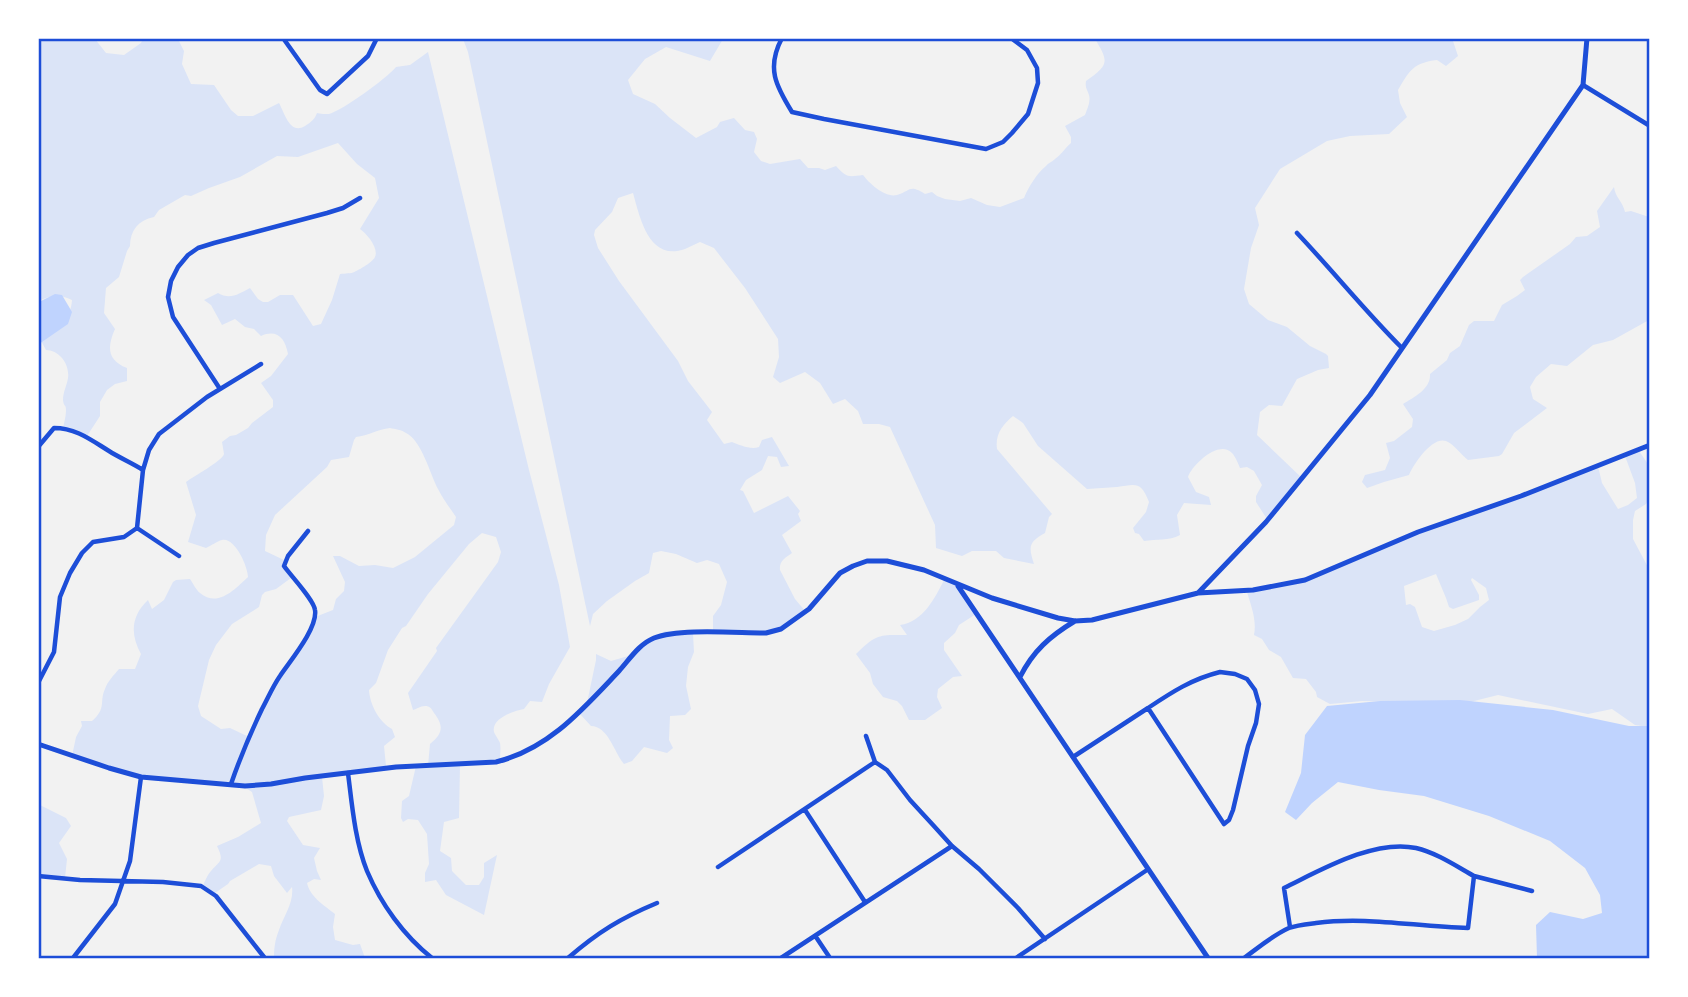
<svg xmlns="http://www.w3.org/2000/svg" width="1688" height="997" viewBox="0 0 1688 997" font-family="'Space Grotesk',sans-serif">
	<rect width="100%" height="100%" fill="#f2f2f2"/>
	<path fill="#dbe4f7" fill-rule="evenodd" d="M1452 38 1458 56 1446 66 1437 60C1413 63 1410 70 1398 90L1400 103 1407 117 1389 134 1350 136 1327 141 1280 169 1255 208 1259 225 1251 248 1244 289 1249 304 1268 320 1287 327 1310 346 1326 354 1328 356 1329 368 1318 370 1297 379 1282 406 1269 405 1260 412 1257 435 1303 479 1267 519 1256 502V496L1262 485 1254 471 1247 467 1240 468C1238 463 1235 456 1232 453 1219 439 1192 465 1188 477L1196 492 1209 497 1211 505 1184 503 1177 515 1180 535C1169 541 1156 539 1144 541L1139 534 1135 533 1133 528 1146 512 1149 502C1141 481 1136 484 1117 487 1107 488 1097 488 1087 489L1038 446 1023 423 1013 416C1002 425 995 435 997 449L1052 514 1049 517 1045 533C1029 542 1028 546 1034 564L1004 558 996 551H972L962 556 936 548 935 525 890 427 879 424H863L858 411 845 399 833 404 820 383 805 372 780 383 773 377 779 357 778 339 745 288 714 248 700 242C695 244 690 247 685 249 649 262 640 218 633 193L618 198 612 212 595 230 594 235 598 248 619 281 678 361 688 381 712 412 707 420 724 444 732 442C740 445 750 450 759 447L762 440 772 437 789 466 781 467 777 457 768 456 762 470 746 480 740 490 743 491 754 513 788 496 800 511 798 514 801 521 782 535 792 553C785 558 779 561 780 570L795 599 806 612 781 629 765 633 713 632V616L721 605 727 582 719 564 707 560 697 563 676 554 661 551 653 553 649 573 635 581 607 601 593 614 590 626 468 52 463 39H723L710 61 666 47 645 59 628 80 633 94 655 104 670 118 696 138 717 127 720 122 734 118 745 130 754 132 757 139 754 152 761 161 770 164 800 159 808 168H819L825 170 836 166C847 178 848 177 863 175 870 184 885 198 897 195 911 191 909 184 925 194L932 192 937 196 945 199 960 201 971 198 987 205 1000 207 1024 198C1028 188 1037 173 1046 166 1048 163 1052 162 1055 159 1061 155 1065 148 1071 143V137L1065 126 1085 115C1087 109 1091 102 1089 95 1087 89 1085 88 1086 81 1109 65 1109 62 1095 39Z
		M38 39H95L106 53 124 55 141 43 143 39H178L184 51 182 64 191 84 214 85 231 110 238 116H253L279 103C285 114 290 135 305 126 311 122 315 119 317 113 319 114 327 114 329 114 343 110 386 79 396 67L410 65 428 52 529 470 559 585 570 647 549 684 542 702 530 701 524 709C514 711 491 718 494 732 495 735 499 740 500 743 501 748 500 756 500 761L460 765 459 818 444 822 440 851 451 858 452 871 466 885H479L484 877V863L497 855 484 915 446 895 436 880 425 882V873L429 864 427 834 418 820 408 819 403 822 401 818 402 801 409 796 416 766H428L430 744C443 733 444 726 434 713 431 708 430 706 425 706 420 706 417 709 413 710L408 693 437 651 436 648 498 562 501 552 496 537 482 533 469 544 428 594 406 626 402 628 388 650 376 683 369 690C370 705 379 722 392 729L395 737 384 746 386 766 322 777 324 796 321 810 289 817 287 821 303 845 320 848 314 858 317 871 321 880 314 879 307 883C310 897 324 905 335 914L333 927 335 940 353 945 360 944 365 958H274C274 948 275 940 279 930 284 915 294 903 292 887L287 893 274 876 271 866 259 864 230 881 228 884 215 893 202 887C205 882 207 875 211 871 221 860 224 861 217 846L238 837 261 823 252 792 238 783 233 782H188L143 778 72 756 76 737 82 726 81 721H92C107 708 99 702 105 689 107 682 114 675 119 669H135L141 654C130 634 131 616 148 600L152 609 164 600 173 582 176 580 190 579C193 583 196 590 200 593 218 608 235 589 248 577 248 567 235 537 222 540 217 541 211 546 206 548L188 542 196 515 186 482C193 477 223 460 224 454 224 453 222 442 222 442L230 436 236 435 248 428 252 423 273 407V400L261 383 271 376 288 354C285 338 277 329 261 336L254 329 245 327 235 319 222 325 211 305 204 300 218 293C230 300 239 294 250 288L258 299 263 302H268L280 295H293L313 326 321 324 332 300 340 274C341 274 351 273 352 273 357 271 372 263 375 257 379 248 367 234 360 229L379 198 375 178 357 164 338 143 298 157 277 156 240 177 209 188 191 196 185 195 159 210 154 217C138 220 130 231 130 246L127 251 119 277 106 288 104 313 115 329C107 347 107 360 127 368V381L115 384 107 390 100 402V416L87 436 63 428C64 423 66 416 66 411 66 403 64 408 63 400 63 392 67 385 68 378 70 364 59 350 46 350L40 339C56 329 71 320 72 300 60 294 51 295 39 301ZM390 428C395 429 402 430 406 433 422 441 430 474 438 489 443 499 450 508 456 517L454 525 415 557 393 568 375 565 359 566 340 556H333L345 582 344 591 336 599 333 610 315 617 301 646 275 680 247 736 230 728 221 729 201 716 198 706 209 660 216 645 232 624 259 607 262 595 265 592 276 589 291 578 284 560 265 551 266 535 275 515 327 467 331 460 349 457 354 440 356 437C368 436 378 429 390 428Z
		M1614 187C1615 197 1623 202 1625 212L1631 211 1649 217V320L1613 340 1593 345 1567 366 1551 364 1536 377 1530 387 1533 399 1547 408 1514 433 1502 454 1499 456 1468 460C1461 455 1454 444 1446 441 1432 436 1413 465 1409 475L1384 482 1367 488 1362 482 1365 475 1385 470 1390 458 1386 443 1394 441 1412 427 1413 419 1403 404C1414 397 1431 389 1430 374L1447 360 1450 353 1460 346 1469 325 1474 321H1494L1502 305 1517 296 1525 290 1520 280 1523 277 1570 244 1576 237 1587 236 1600 227 1597 211Z
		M1639 451 1650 467 1649 499 1646 504 1635 511 1633 520V539L1649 569V727L1635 725 1612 709 1588 714 1498 695 1470 702 1453 703 1362 701 1330 704 1317 697 1316 692 1306 679 1293 678 1281 657 1269 650 1262 639 1254 635C1257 620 1251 606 1247 592L1304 581 1414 533 1598 466 1602 483 1618 509 1628 505 1637 498 1635 483 1625 456ZM1436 574 1446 598 1449 607 1453 609 1479 600V595L1471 580 1472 578 1486 588 1489 600 1480 607 1468 619 1455 625 1434 631 1422 627 1415 607 1410 604 1406 605 1404 586Z
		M944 580 955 584 976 614 959 625 955 633 944 643V650L962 676 953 677 938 689 937 697 942 708 925 720H909L902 706 897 701 883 697 873 684 870 673 856 654C877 633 880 635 907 635L900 625C923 622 935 598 944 580Z
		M665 631 693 634 694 652 688 667 686 686 691 709 685 715 670 716 669 740 673 748 667 753 644 747 632 761 624 764C614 752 608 726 591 726L579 713 587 703 596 660V654L611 661 632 655Z
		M38 804 66 818 71 826 59 843 67 859 65 878 39 877Z"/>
	<path fill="#bfd3fe" d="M55 294 62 295 72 312 68 324 39 344V302Z
		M1460 700 1553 710 1629 726H1649V958H1537L1536 925 1550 912 1583 919 1602 913 1600 895 1585 868 1550 841 1489 816 1424 796 1379 790 1338 782 1312 803 1296 820 1285 812 1301 773 1305 735 1327 706 1380 701Z"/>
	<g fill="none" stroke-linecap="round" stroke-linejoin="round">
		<path stroke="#1d4ed8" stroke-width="4.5" d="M283 38 320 90 327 94 368 56 377 38
			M782 38C766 68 776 86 792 112L824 119 986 149 1003 142 1012 133 1028 114 1038 83 1037 68 1027 50 1011 38
			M1583 85 1650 126
			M1297 233C1333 271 1365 311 1402 348
			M220 389 173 317 168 297 171 281 178 267 188 255 198 248 214 243 327 213 343 208 360 198
			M38 447 54 428C76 428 91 440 109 451 120 458 132 463 143 470
			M137 528 143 470 149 450 159 434 207 397 261 364
			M137 528 179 556
			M1220 672 1235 674 1247 679 1255 690 1259 704 1256 723 1248 746 1233 810 1229 820 1224 824 1148 708C1172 692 1192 679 1220 672Z
			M38 683 54 652 60 597 70 573 82 553 93 542 124 537 137 528
			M866 736 875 762
			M1073 757 1148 708
			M875 762 887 770 910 800 933 825 952 846 979 869 1018 908 1045 939
			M348 773C352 805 355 841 367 871 381 904 404 936 432 958
			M231 784C240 758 250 734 262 709 268 698 273 686 280 676 290 661 318 628 315 610 314 600 291 576 284 566L288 556 308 531
			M805 810 865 902
			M718 867 875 762
			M38 876 80 880 163 882 201 886 216 896 264 957
			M1474 876 1532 891
			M816 937 830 958
			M73 958 115 904 130 861 141 777
			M568 958C598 932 621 918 657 903
			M781 958 952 846
			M1016 958 1147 870
			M1244 958C1258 948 1273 935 1289 928 1297 925 1308 924 1316 923 1367 916 1417 927 1468 928L1474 876C1456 866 1437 853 1416 848 1374 839 1321 870 1284 888L1290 927"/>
		<path stroke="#1d4ed8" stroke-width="5" d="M958 586 1208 958
			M1198 593 1253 590 1305 580 1418 532 1521 496 1650 445
			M1020 677C1033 651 1050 636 1075 621
			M38 744 109 768 141 777 245 786 271 784 305 778 396 767 496 762C549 749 583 709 619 671 629 660 639 644 654 638 680 628 736 633 766 633L781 629 809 609 840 573 853 566 867 561H887L924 570 992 598 1058 618 1075 621 1092 620 1198 593 1266 522 1370 395 1583 85 1587 38"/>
	</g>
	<rect width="1688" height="997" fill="none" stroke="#ffffff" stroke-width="80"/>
	<rect x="40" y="40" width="1608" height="917" fill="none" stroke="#1d4ed8" stroke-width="2.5"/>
</svg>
